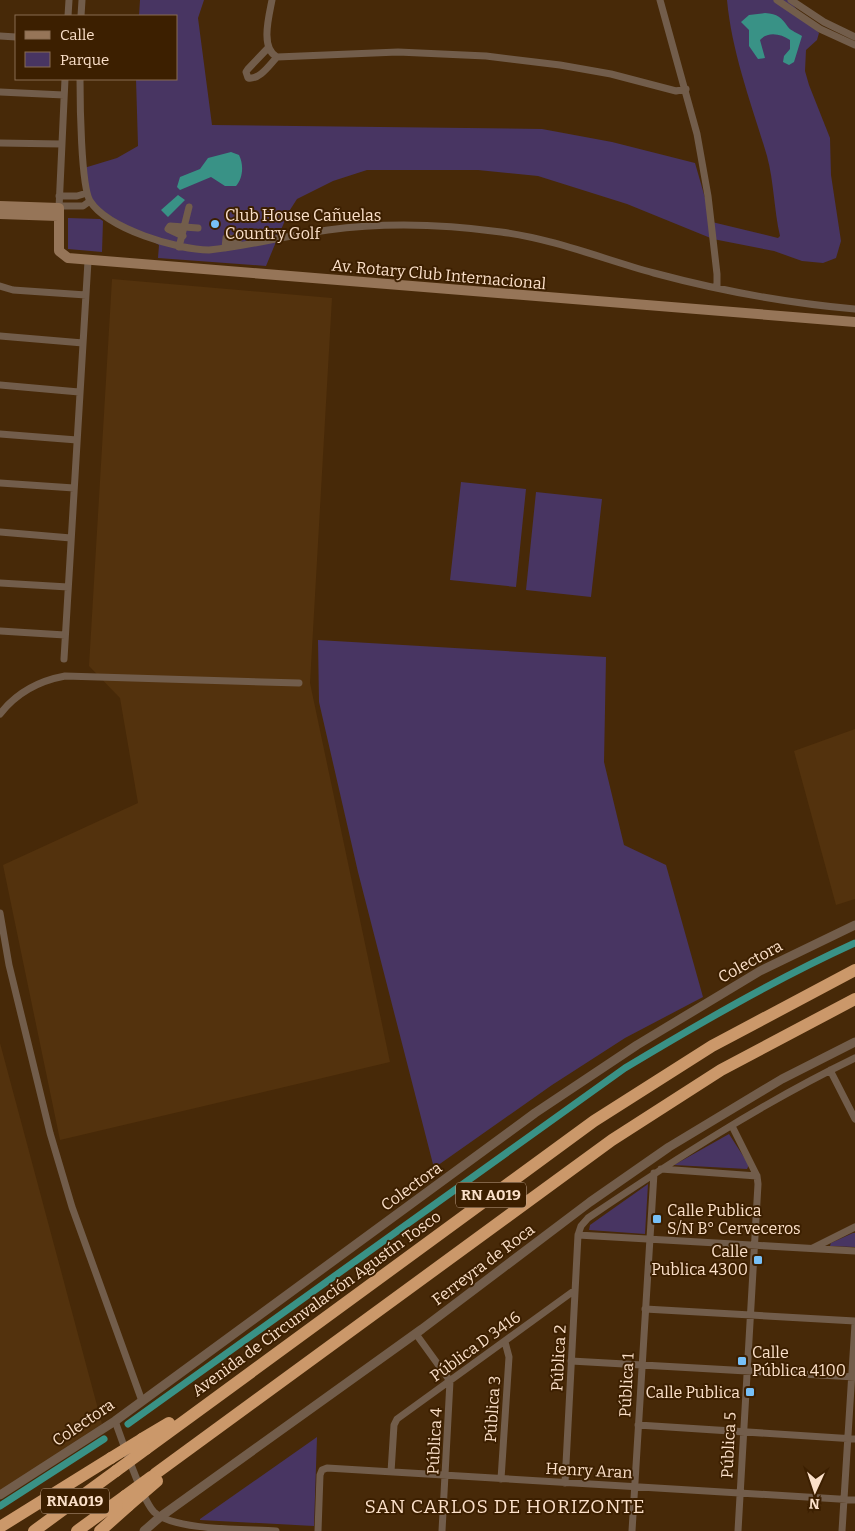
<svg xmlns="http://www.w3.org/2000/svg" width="855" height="1531" viewBox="0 0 855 1531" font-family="Bitter,serif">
	<rect width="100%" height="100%" fill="#472908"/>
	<path fill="#53320d" d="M112 279 332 298 310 683 390 1062 60 1140 3 865 138 803 120 698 89 666Z
		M855 729V899L836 905 794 751Z
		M0 1043 102 1424 0 1490Z"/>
	<path fill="#483562" d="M140 0H204L198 18 212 125 542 129 612 142 695 163 712 222 778 238 780 236C774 210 774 182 767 156 752 105 732 54 727 0H792V4L819 33 817 40 806 50 805 71 809 85 830 138 831 175 841 241 836 258 823 263 802 261 774 251 713 239 627 204 538 176 478 170H367L333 181 297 199 288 213 266 266 158 258 159 245 121 224 90 201 84 168 117 158 138 146 136 79H176V16H139Z
		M68 218 100 219 103 221 102 252 68 249Z
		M461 482 526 489 516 587 450 580Z
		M536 492 602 499 591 597 526 590Z
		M318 640 606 657 604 762 624 845 666 865 703 997 625 1038 552 1085 434 1168 358 872 319 702Z
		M729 1134 749 1165 747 1169 674 1165Z
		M648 1184 645 1234 589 1230 590 1225Z
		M853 1233H855V1247L830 1246 831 1243Z
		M317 1437 314 1526 200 1520V1519Z"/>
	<path fill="#399286" d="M765 13C778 14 781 17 788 27 791 31 798 33 802 36L794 62 789 65 783 62 784 56 790 49V40C781 34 768 31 760 40L765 58 758 59 749 46V30L741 22 749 15Z
		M231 152 239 155C244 165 243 178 236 186H225L211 177 180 190 177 187 180 177 200 169 208 158Z
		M178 195 185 200 168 217 161 210Z"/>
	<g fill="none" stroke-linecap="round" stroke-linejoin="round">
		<path stroke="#399286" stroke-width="7" d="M128 1424 625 1068C700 1023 776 979 855 943
			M0 1506 104 1439"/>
		<path stroke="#725d4b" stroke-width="7" d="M272 0C269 16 260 48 277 57L398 52 486 56 560 65 611 74 676 91 686 89
			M660 0 697 134 708 196 717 274V288
			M777 0 820 29 855 45
			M791 0 824 22 855 37
			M68 16 69 0
			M81 16 82 0
			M0 36 16 37
			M268 48 248 69 246 72 248 78C260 80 270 64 277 57
			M80 79C80 101 81 186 90 201 108 229 178 250 209 250 249 246 288 235 328 230 386 222 443 224 501 232 554 239 603 259 654 273 721 291 787 303 855 309
			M0 92 64 95
			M0 143 61 144
			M59 196H77L87 193
			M59 206H83L90 201
			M59 208 65 79
			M183 236 168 229 170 226 198 228
			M179 247 189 207
			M225 248 226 238 239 239 226 243
			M0 286 13 290 86 295
			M0 336 83 343
			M0 385 79 392
			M0 434 77 440
			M0 483 74 488
			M0 532 71 538
			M0 583 68 587
			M0 631 65 635
			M64 659 88 261
			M0 714C17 692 38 681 65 676L299 683
			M0 913 9 965 50 1133 72 1207 142 1401
			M830 1070 855 1119
			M732 1126 757 1176 758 1184 738 1531
			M661 1169 757 1176
			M578 1235 855 1251
			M813 1248 855 1227
			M645 1309 855 1321
			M416 1334 450 1381 442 1531
			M571 1361 855 1377
			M115 1421C122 1440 142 1500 154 1512 174 1531 247 1529 276 1531
			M638 1425 855 1439
			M391 1472 394 1425 397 1419 575 1290
			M501 1479 509 1357 505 1342
			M565 1483 578 1235 581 1226 588 1218C674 1160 762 1103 855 1058
			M318 1531 320 1475 322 1470 327 1468 855 1500
			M632 1531 654 1173
			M842 1531 855 1324"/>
		<path stroke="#725d4b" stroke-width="9" d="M0 1495 115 1421 535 1113 637 1045 760 971 855 925
			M144 1531 160 1517 422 1329 590 1202 669 1147 782 1079 855 1042"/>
		<path stroke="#967558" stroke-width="10" d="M0 206 59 208V251L68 258 855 322
			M0 214 58 216"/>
		<path stroke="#cb986a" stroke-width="12" d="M142 1439 169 1423
			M146 1449 594 1121 712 1046 855 970
			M155 1474 612 1140 721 1070 855 999
			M0 1527 111 1458
			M34 1531 116 1471
			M77 1531 125 1496
			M100 1531 128 1506"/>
		<path stroke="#cb986a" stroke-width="12" d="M111 1458 142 1439
			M116 1471 146 1449
			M125 1496 151 1477
			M128 1506 157 1481"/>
	</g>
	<g fill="#77c0f7" stroke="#3c1f00" stroke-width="2">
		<circle cx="215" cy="224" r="5"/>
		<rect x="652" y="1214" width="10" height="10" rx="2.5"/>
		<rect x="753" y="1255" width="10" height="10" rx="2.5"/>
		<rect x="737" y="1356" width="10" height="10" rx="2.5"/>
		<rect x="745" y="1387" width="10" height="10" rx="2.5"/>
	</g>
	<g text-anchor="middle" stroke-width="4" stroke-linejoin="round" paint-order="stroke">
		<g fill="#3c1f00" stroke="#c2a68d" stroke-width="1">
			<rect x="456" y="1182.5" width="70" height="25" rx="4"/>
			<rect x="41" y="1488.5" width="68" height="25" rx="4"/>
		</g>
		<g font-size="15" font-weight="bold" fill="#fbe0c9">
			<text x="491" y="1200">RN A019</text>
			<text x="75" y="1506">RNA019</text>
		</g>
		<g font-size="16" fill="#fbe0c9" stroke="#3c1f00" text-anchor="start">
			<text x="225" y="221">Club House Cañuelas<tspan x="225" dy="18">Country Golf</tspan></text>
			<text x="667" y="1216">Calle Publica<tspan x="667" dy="18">S/N B° Cerveceros</tspan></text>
			<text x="748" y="1257" text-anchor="end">Calle<tspan x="748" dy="18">Publica 4300</tspan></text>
			<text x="752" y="1358">Calle<tspan x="752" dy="18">Pública 4100</tspan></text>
			<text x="740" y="1398" text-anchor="end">Calle Publica</text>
		</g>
		<g font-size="16" fill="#fbe0c9" stroke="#3c1f00">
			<text transform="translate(439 274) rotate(5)" y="6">Av. Rotary Club Internacional</text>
			<text transform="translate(750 961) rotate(-29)" y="6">Colectora</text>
			<text transform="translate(411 1186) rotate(-36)" y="6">Colectora</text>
			<text transform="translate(483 1264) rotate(-37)" y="6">Ferreyra de Roca</text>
			<text transform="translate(316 1303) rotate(-36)" y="6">Avenida de Circunvalación Agustín Tosco</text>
			<text transform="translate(475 1346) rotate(-36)" y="6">Pública D 3416</text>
			<text transform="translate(558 1358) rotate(-87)" y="6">Pública 2</text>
			<text transform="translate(626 1385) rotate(-87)" y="6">Pública 1</text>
			<text transform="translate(492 1409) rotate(-86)" y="6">Pública 3</text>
			<text transform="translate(83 1422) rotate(-34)" y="6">Colectora</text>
			<text transform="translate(434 1441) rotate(-87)" y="6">Pública 4</text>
			<text transform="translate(728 1445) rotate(-87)" y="6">Pública 5</text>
			<text transform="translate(589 1470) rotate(3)" y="6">Henry Aran</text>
		</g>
		<g font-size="19" letter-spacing="1" fill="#fbe0c9" stroke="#3c1f00">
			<text x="505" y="1513">SAN CARLOS DE HORIZONTE</text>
		</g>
	</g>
	<rect x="15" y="15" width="162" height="65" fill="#3c1f00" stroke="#886c50"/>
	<rect x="25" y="31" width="25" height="8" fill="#967558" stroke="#886c50"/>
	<text x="60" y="40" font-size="15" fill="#fbe0c9">Calle</text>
	<rect x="25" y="52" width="25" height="15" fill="#483562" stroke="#886c50"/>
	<text x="60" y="65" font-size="15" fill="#fbe0c9">Parque</text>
	<g transform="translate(815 1491) rotate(183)" stroke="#3c1f00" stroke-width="4" paint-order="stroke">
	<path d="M0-4L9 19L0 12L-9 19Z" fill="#fbe0c9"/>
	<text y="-8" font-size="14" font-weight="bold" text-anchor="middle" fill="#fbe0c9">N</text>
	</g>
</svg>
